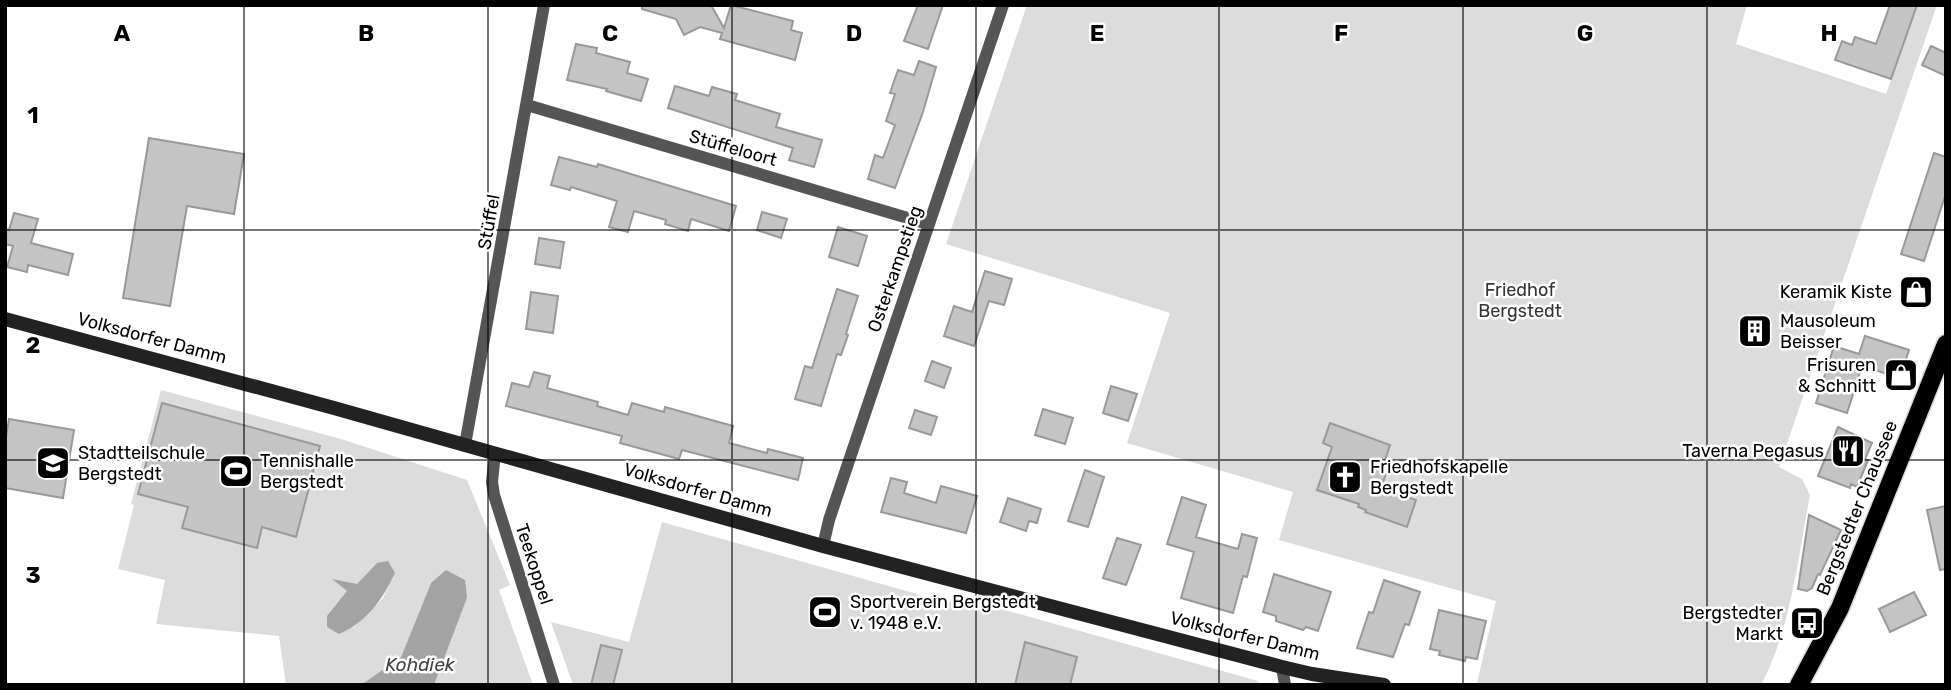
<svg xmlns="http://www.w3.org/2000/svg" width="1951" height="690" viewBox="0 0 1951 690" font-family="Rubik,sans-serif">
	<rect width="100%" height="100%" fill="#fff"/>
	<path fill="#dcdcdc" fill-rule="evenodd" d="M1027 5H1747L1736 44 1886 94 1917 5H1937L1779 467 1802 479 1810 495C1798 558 1791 628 1761 685L1477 683 1496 601 1279 540 1293 492 1127 443 1170 313 946 244Z
		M161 390 341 439 467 480 510 585 499 590 533 685H434L467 598 431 583 401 657 361 685H286L279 636 156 624 165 580 118 569 134 505 131 504ZM377 563 395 573 383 598 353 628 347 591 334 580 357 585Z
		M662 522 949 603 955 596 1258 681 1261 685H573L551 622 629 642Z"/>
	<path fill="#a3a3a3" d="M388 561 395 573C383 599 366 623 339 634L327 627V616L347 591 332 579 357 584 377 563Z
		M446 570 465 580 467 598 434 685H361L401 657 431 583Z"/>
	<path fill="#c4c4c4" stroke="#999" stroke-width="2" d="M642 5H711L724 28 731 5 793 21 791 30 802 33 795 60 720 39 722 33 700 27 684 35 676 19 642 9Z
		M918 5H943L928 49 904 41Z
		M1890 5H1917L1891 79 1835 60 1842 41 1852 45 1855 37 1876 44Z
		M576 44 597 48 596 53 630 62 627 73 648 79 641 101 606 91 607 89 567 80Z
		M1931 46 1946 53V76L1922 65Z
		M919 61 936 67 923 112 895 188 868 179 875 155 883 158 895 125 886 121 895 94 890 93 898 70 914 75Z
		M675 86 709 96 712 87 737 94 735 100 780 114 776 127 822 140 814 167 789 160 793 148 668 108Z
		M149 138 244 154 234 214 187 206 170 306 123 298Z
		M1934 153 1946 157V193L1924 261 1901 254Z
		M559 157 597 167 598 164 736 206 729 231 691 219 688 231 665 224 666 220 634 211 628 232 609 227 617 201 571 187 570 190 551 185Z
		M762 212 787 219 781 238 757 230Z
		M14 213 38 219 31 243 73 254 68 275 28 265 27 272 7 267 13 246 5 244V229L9 230Z
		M838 227 867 236 858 266 829 257Z
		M539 238 564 242 560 268 535 264Z
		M985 271 1012 279 1004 305 989 301 974 346 944 336 954 306 972 312Z
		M1909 278 1929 284 1922 306 1902 300Z
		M837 289 858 296 846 334 848 335 841 355 837 354 821 406 795 399 805 366 812 368Z
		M531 292 558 296 553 333 526 329Z
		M1865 336 1909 350 1900 378 1862 366 1847 413 1816 403 1834 346 1859 354Z
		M932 361 951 368 944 388 925 381Z
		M534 372 550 376 547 388 598 402 597 406 628 415 632 403 664 412 665 407 733 426 729 443 767 453 768 449 803 458 798 480 682 450 679 459 620 443 622 436 506 406 512 383 529 387Z
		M1111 386 1137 394 1128 421 1103 413Z
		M162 403 320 446 296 537 262 527 257 548 182 528 188 507 138 494Z
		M1043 409 1073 418 1065 444 1035 435Z
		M915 410 937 417 931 435 909 428Z
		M9 419 74 430 63 498 5 488V443Z
		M1330 423 1390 445 1385 460 1390 462 1381 488 1416 500 1407 527 1365 512 1366 510 1358 507 1359 504 1317 490 1332 447 1323 443Z
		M1838 427 1872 443 1865 459 1868 460 1857 487 1851 484 1850 488 1818 476Z
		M1085 470 1104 477 1088 527 1068 521Z
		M891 478 907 482 904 493 936 503 941 486 977 496 966 533 881 512Z
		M1182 497 1206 505 1196 537 1238 549 1242 534 1257 538 1247 577 1243 576 1233 613 1181 598 1194 552 1167 544Z
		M1008 498 1041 509 1037 523 1029 521 1026 531 1000 522Z
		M1946 506V569L1940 570 1927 510Z
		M1809 515 1841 530 1820 575 1818 574 1812 588 1807 591 1798 589Z
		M1117 538 1141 545 1126 585 1103 578Z
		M1274 574 1331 592 1318 631 1306 627 1303 630 1276 621V616L1263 612Z
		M1384 580 1420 592 1409 625 1405 624 1393 657 1357 648 1369 612 1373 613Z
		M1914 592 1926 615 1890 632 1879 609Z
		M1439 610 1486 621 1477 659 1466 657 1465 661 1439 655 1440 651 1430 649Z
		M1025 642 1077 657 1070 685H1015Z
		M601 645 622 650 613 685H591Z"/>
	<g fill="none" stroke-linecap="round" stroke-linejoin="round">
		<g stroke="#dbdbdb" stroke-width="21">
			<path id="primary" d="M1799 685 1840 608 1946 344"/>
		</g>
		<path stroke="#555" stroke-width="12" d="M527 105 928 224
			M465 445 544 5
			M495 453 492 482 494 495 554 685
			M823 546 829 520 1003 5
			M1282 667 1285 685"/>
		<path stroke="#222" stroke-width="14" d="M5 319 334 408 823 546 1282 667 1312 674 1384 685"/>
		<use href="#primary" stroke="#000" stroke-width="18"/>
	</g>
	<path fill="none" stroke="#000" stroke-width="2" stroke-opacity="0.55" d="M244 5V685M488 5V685M732 5V685M976 5V685M1219 5V685M1463 5V685M1707 5V685M5 230H1946M5 460H1946"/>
	<defs>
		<g id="shop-square" transform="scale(1.75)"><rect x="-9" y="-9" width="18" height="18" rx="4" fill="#000" stroke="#fff"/><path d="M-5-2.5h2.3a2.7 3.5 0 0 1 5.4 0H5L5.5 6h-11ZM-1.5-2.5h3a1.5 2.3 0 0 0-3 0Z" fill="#fff"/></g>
		<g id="building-square" transform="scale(1.75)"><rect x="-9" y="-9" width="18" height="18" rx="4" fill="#000" stroke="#fff"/><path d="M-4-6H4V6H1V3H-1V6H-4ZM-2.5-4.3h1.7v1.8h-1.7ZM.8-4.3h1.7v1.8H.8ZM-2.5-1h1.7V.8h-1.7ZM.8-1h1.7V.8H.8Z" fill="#fff"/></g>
		<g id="restaurant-square" transform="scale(1.75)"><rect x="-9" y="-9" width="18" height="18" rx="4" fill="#000" stroke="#fff"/><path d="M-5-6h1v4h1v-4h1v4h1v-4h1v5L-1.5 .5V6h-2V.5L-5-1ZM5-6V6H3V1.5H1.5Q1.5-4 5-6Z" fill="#fff"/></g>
		<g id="school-square" transform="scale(1.75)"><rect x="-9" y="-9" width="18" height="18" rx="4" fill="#000" stroke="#fff"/><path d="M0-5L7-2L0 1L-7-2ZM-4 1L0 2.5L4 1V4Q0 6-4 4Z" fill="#fff"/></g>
		<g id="stadium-square" transform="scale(1.75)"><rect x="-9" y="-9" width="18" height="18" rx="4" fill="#000" stroke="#fff"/><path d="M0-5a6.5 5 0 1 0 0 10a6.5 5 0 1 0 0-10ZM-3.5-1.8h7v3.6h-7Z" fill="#fff"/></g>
		<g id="church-square" transform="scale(1.75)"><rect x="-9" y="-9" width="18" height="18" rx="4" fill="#000" stroke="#fff"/><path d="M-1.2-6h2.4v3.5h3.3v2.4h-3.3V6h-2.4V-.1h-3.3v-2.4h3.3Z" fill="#fff"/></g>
		<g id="bus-square" transform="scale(1.75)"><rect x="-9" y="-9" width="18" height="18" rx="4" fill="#000" stroke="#fff"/><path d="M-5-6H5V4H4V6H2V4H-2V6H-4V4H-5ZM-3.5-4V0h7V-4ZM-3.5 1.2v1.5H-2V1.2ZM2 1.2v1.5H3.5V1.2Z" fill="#fff"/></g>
	</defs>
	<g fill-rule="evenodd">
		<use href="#shop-square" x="1916" y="292"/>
		<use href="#building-square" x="1755" y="331"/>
		<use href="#shop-square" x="1901" y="375"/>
		<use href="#restaurant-square" x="1848" y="451"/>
		<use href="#school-square" x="53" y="463"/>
		<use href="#stadium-square" x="236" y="471"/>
		<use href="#church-square" x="1345" y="477"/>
		<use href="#stadium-square" x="825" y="612"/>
		<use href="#bus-square" x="1807" y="623"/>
	</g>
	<g text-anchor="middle" stroke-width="5" stroke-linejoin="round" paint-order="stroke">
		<g font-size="18" fill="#000" stroke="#fff">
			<text transform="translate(733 148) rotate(16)" y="6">Stüffeloort</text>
			<text transform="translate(489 222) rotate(-80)" y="6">Stüffel</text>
			<text transform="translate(895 269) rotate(-71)" y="6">Osterkampstieg</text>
			<text transform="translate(152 338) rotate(15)" y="6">Volksdorfer Damm</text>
			<text transform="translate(698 490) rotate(16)" y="6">Volksdorfer Damm</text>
			<text transform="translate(1857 508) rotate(-68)" y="6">Bergstedter Chaussee</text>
			<text transform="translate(534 564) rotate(72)" y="6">Teekoppel</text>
			<text transform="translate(1245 636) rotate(14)" y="6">Volksdorfer Damm</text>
		</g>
		<g font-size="18" fill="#333" stroke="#fff">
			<text x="1520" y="296">Friedhof<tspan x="1520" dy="21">Bergstedt</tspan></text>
		</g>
		<g font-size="18" fill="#000" stroke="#fff" text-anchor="start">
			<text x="1892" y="298" text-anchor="end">Keramik Kiste</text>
			<text x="1780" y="327">Mausoleum<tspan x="1780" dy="21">Beisser</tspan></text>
			<text x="1876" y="371" text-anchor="end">Frisuren<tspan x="1876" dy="21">&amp; Schnitt</tspan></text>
			<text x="1824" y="457" text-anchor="end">Taverna Pegasus</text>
			<text x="78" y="459">Stadtteilschule<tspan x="78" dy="21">Bergstedt</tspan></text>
			<text x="260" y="467">Tennishalle<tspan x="260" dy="21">Bergstedt</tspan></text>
			<text x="1370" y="473">Friedhofskapelle<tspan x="1370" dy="21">Bergstedt</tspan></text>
			<text x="850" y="608">Sportverein Bergstedt<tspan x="850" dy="21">v. 1948 e.V.</tspan></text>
			<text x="1783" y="619" text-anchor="end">Bergstedter<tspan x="1783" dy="21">Markt</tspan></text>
		</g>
		<g font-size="19" font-style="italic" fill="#444" stroke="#fff">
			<text x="420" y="671">Kohdiek</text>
		</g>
	</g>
	<g font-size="23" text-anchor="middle" font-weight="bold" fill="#000" stroke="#fff" stroke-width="5" stroke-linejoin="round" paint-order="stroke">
		<text x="122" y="41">A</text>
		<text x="366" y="41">B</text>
		<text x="610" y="41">C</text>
		<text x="854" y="41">D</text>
		<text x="1097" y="41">E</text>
		<text x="1341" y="41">F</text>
		<text x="1585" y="41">G</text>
		<text x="1829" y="41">H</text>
		<text x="33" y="123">1</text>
		<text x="33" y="353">2</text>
		<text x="33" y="583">3</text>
	</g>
	<rect width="1951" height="690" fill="none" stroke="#000000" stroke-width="14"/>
</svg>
